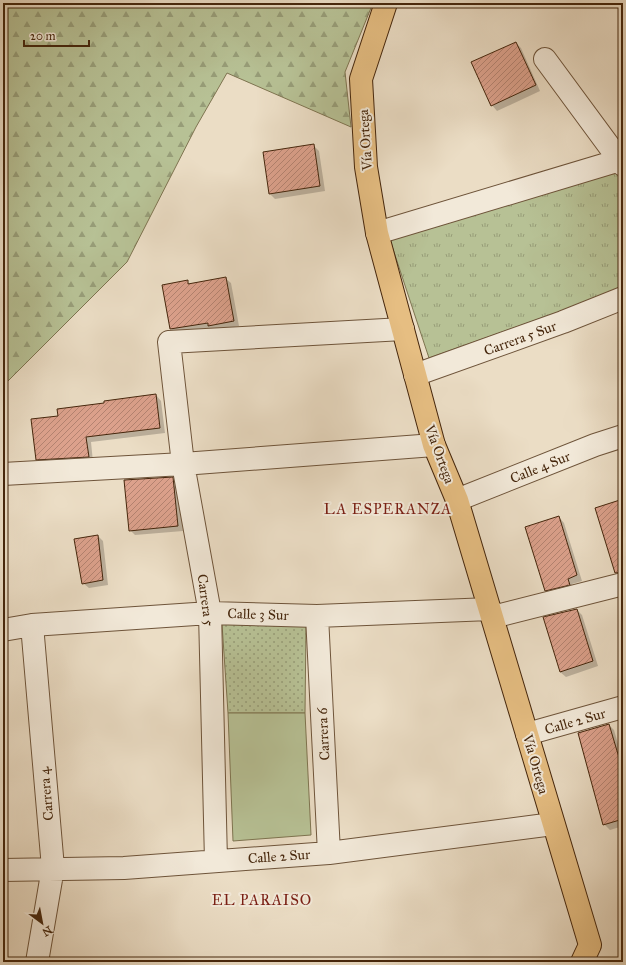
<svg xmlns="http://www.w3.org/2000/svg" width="626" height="965" viewBox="0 0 626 965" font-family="'IM FELL Great Primer',serif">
	<defs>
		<pattern id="grass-tufts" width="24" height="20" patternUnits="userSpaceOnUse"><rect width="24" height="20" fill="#b7c195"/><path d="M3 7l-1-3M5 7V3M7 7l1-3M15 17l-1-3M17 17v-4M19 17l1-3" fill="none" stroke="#979d78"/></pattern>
		<pattern id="forest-firs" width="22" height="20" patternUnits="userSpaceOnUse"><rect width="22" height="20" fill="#b7c195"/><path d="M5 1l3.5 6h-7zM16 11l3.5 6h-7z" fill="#979d78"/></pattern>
		<pattern id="park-dots" width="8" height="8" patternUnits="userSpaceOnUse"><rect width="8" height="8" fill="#b7c195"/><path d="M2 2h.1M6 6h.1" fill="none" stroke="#979d78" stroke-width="1.8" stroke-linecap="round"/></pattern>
		<pattern id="building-hatch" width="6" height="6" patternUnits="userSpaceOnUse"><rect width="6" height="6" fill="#dca18c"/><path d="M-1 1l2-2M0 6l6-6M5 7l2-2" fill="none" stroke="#b48371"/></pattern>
	</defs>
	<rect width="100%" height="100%" fill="#ebddc5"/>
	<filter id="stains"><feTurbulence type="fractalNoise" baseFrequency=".005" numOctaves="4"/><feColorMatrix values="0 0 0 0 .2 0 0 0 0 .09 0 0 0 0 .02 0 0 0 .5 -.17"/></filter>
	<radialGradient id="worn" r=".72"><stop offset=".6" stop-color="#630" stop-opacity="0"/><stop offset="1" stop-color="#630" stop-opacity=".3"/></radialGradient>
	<path fill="url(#grass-tufts)" stroke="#7e7450" d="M618 169 623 175V289L429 358 389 237Z"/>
	<path fill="url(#forest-firs)" stroke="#7e7450" d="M3 3H373L345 72 351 127 227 73 196 127 127 262 3 386Z"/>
	<path fill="url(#park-dots)" stroke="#7e7450" d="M222 624 306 626 305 713H228Z"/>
	<path fill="#b7c195" stroke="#7e7450" d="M228 713H305L311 835 233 841Z"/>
	<path fill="#0003" d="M516 43 521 48 540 91 497 111 492 105Z
		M313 145 319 151 325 191 275 199 270 194Z
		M225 278 231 283 239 326 215 331 211 328 176 334 171 329 163 286 187 281 191 285Z
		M156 395 161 401 165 433 91 442 93 462 42 465 37 459 59 416Z
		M172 478 178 483 183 531 135 535 130 530Z
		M559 517 564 523 582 581 572 584 574 590 551 596 546 590Z
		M98 536 103 541 108 585 89 588 83 583Z
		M577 610 582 615 598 666 566 677 560 672Z
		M609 725 614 730 623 761V826L610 830 604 824Z"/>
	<path fill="url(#building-hatch)" stroke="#45260c" d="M516 42 536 85 491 106 471 62Z
		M314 144 320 186 269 194 263 152Z
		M226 277 234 321 208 326V323L170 329 162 285 188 280V284Z
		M156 394 160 428 86 437 89 457 36 460 31 419 58 416 57 409 104 403V401Z
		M173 477 178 526 129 531 124 480Z
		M623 499V572L615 573 595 508Z
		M559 516 577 575 568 579 570 585 545 591 525 527Z
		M98 535 103 580 82 584 74 539Z
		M577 609 593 661 560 672 543 617Z
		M609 724 623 771V819L603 825 578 733Z"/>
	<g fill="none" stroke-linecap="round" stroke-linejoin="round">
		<g stroke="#6e543a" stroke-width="24">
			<path id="street" d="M545 59 623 165
				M377 233 620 160
				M415 375 563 322 623 298
				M3 474 183 464 434 445
				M457 500 595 445 623 436
				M317 616 329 853
				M493 617 623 584
				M32 625 53 868 37 962
				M3 630 32 625 210 613 317 616 490 609
				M527 734 623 707
				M216 861 210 613 183 464 169 342 403 329
				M3 870 124 868 329 853 553 824"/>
		</g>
		<g stroke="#45260c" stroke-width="24">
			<path id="primary" d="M386 3 361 79 366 167 377 233 434 445 457 500 590 945 582 962"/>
		</g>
		<use href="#street" stroke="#f2e9d9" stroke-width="22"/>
		<use href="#primary" stroke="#e6be82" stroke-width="22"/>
	</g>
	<g text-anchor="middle" stroke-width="4" stroke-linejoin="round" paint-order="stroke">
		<g font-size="14" fill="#45260c" stroke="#f2e9d9">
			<text transform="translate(365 140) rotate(-94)" y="5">Vía Ortega</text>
			<text transform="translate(520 338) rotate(-20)" y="5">Carrera 5 Sur</text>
			<text transform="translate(440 454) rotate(70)" y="5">Vía Ortega</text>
			<text transform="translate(540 467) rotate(-22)" y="5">Calle 4 Sur</text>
			<text transform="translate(206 600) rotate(82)" y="5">Carrera 5</text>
			<text transform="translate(258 614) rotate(2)" y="5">Calle 3 Sur</text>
			<text transform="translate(575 721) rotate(-16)" y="5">Calle 2 Sur</text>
			<text transform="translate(323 734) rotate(-93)" y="5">Carrera 6</text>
			<text transform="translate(536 764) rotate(74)" y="5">Vía Ortega</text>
			<text transform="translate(46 794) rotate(-95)" y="5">Carrera 4</text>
			<text transform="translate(279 856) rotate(-4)" y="5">Calle 2 Sur</text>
		</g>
		<g font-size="15" letter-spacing="1" fill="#7a1f14" stroke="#f2e9d9">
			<text x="388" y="514">LA ESPERANZA</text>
			<text x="262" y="905">EL PARAISO</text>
		</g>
	</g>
	<rect width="626" height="965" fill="none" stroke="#ebddc5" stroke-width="16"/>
	<rect x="4" y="4" width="618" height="957" fill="none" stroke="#45260c" stroke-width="2"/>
	<rect x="8" y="8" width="610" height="949" fill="none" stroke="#45260c"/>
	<g transform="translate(42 923) rotate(148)" stroke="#f2e9d9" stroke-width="3" paint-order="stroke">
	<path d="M0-3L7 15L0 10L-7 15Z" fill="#45260c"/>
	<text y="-6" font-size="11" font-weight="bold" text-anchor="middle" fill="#45260c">N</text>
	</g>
	<path d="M24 40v6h65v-6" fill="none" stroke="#45260c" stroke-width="2"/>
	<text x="30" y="40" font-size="12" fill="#45260c" stroke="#f2e9d9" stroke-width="3" paint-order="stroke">20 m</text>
	<rect width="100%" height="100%" filter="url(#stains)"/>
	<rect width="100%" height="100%" fill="url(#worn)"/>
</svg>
